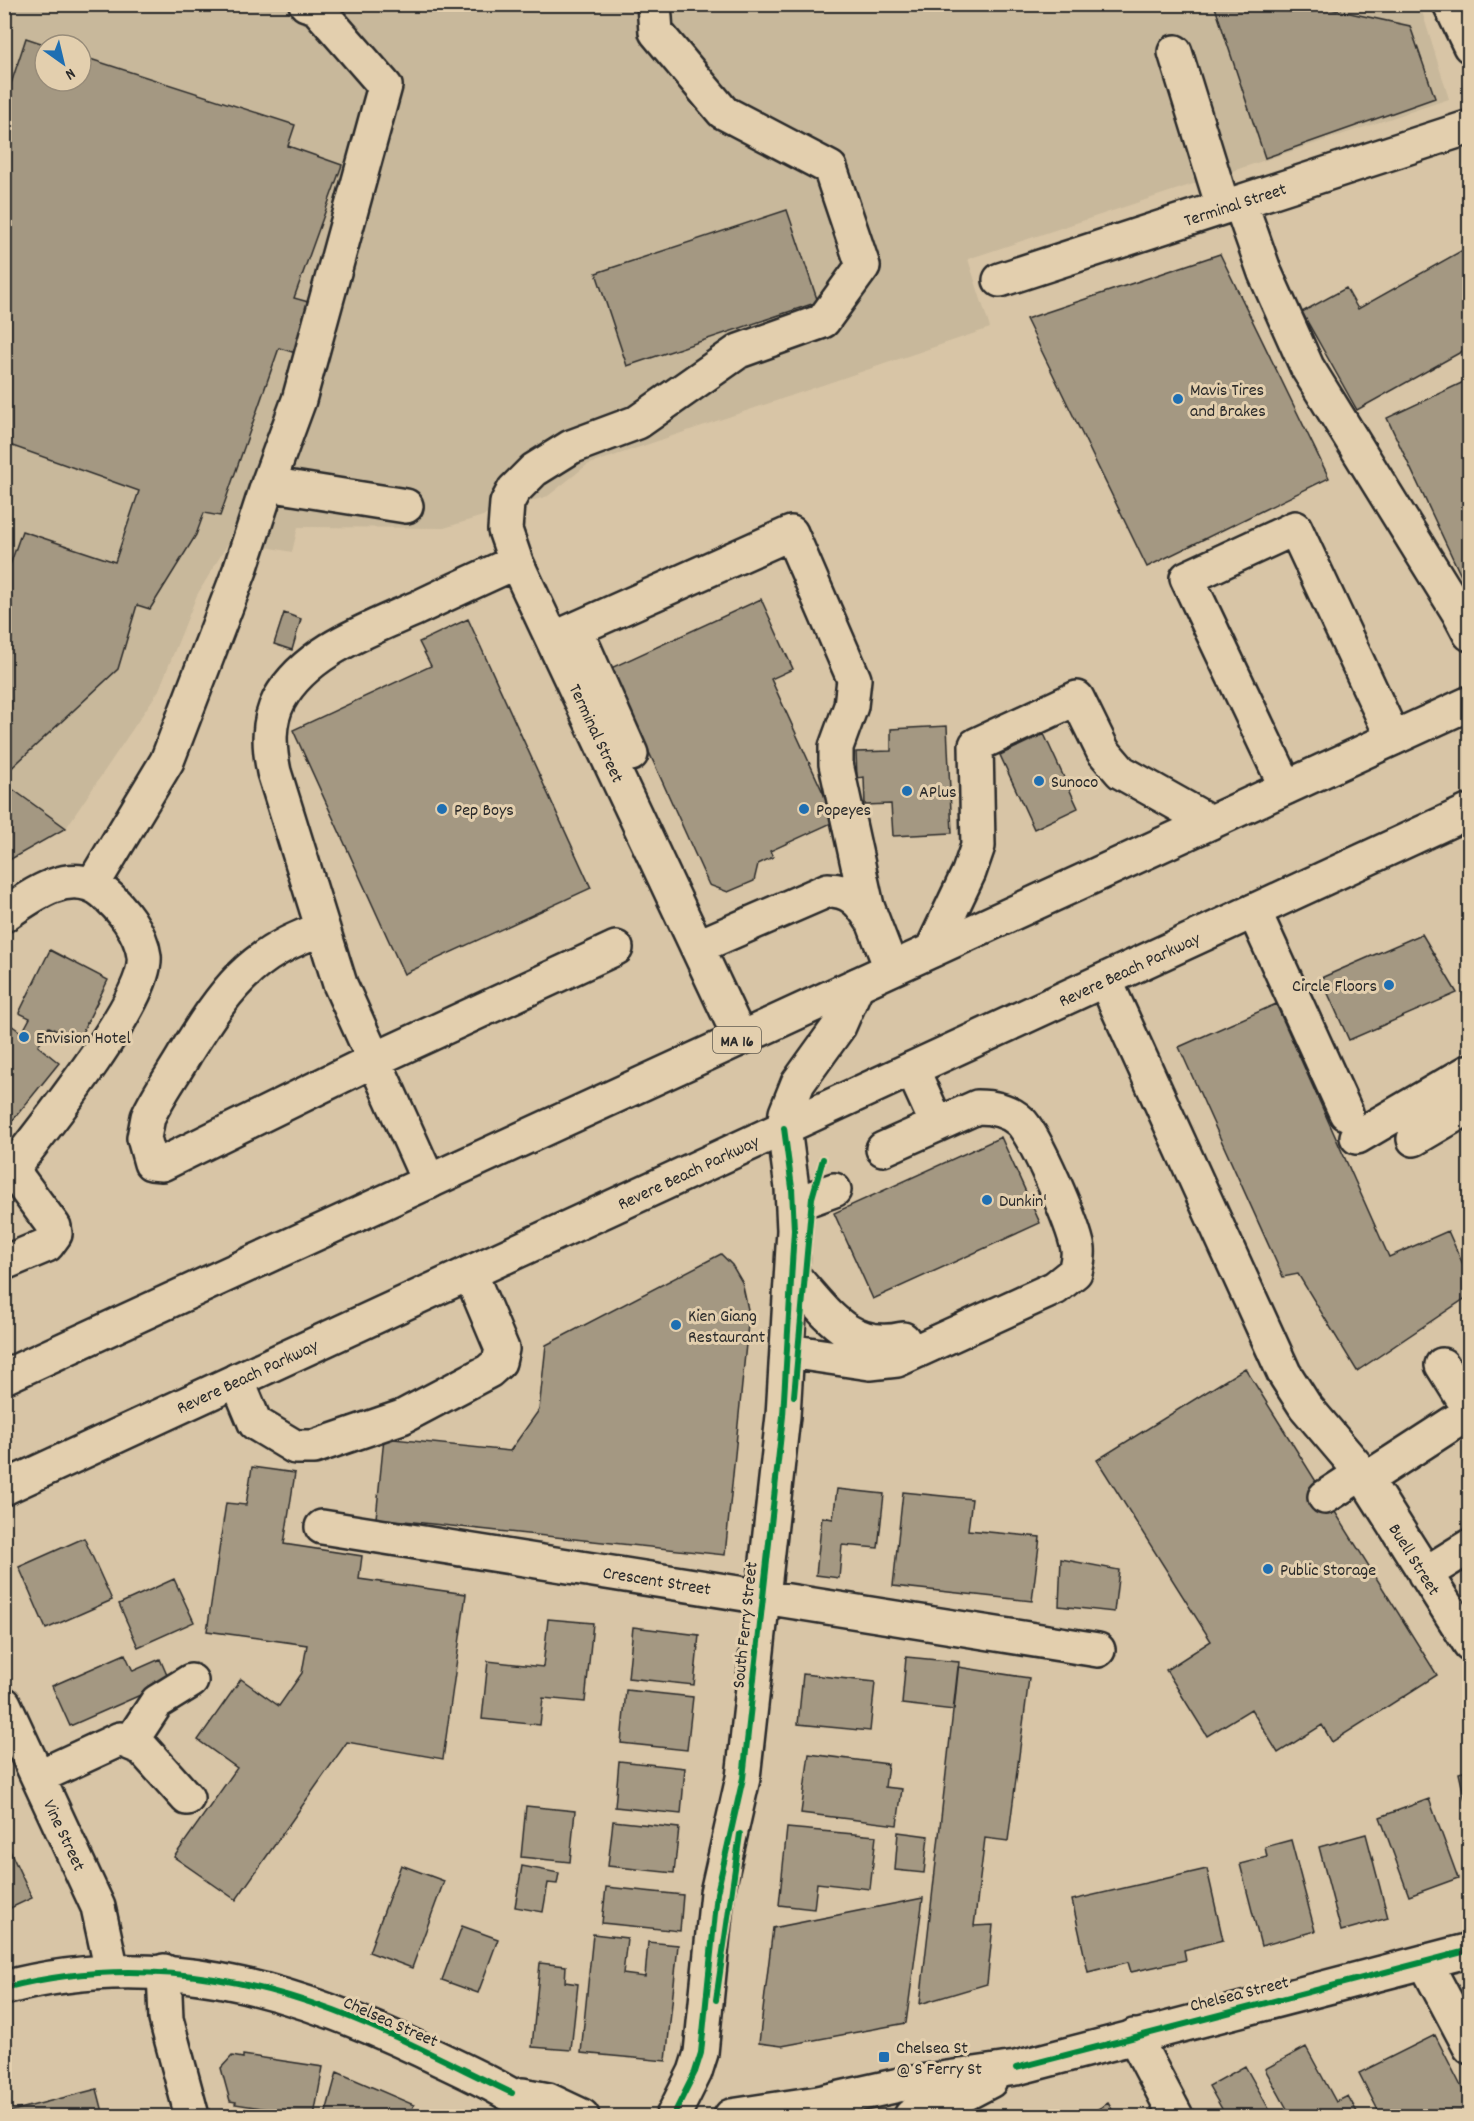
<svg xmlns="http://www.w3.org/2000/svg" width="1474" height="2121" viewBox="0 0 1474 2121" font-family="Dekko,sans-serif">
	<rect width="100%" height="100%" fill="#d8c5a6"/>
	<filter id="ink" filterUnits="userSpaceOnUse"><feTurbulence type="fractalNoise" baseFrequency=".0167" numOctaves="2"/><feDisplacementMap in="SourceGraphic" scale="12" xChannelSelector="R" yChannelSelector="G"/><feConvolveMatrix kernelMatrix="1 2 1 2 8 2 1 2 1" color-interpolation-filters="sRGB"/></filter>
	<g filter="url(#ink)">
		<path fill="#c8b89b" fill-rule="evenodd" d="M5 5H1420L1449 99 968 259 990 328 587 465 548 496 444 528 298 527 292 552 230 540 197 595 159 690 66 828 5 863ZM45 45H81V81H45Z"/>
		<path fill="#a49882" stroke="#2b2b2b" stroke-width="1.5" d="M1214 4H1308L1410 26 1435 98 1265 158Z
			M26 38 47 45 45 81H81V56L295 125 288 146 342 165 294 298 312 303 296 353 279 348 220 516 204 513 196 535 150 609 137 605 118 669 4 775V582L22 531 115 562 139 491 4 443V105Z
			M787 210 818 302 627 366 596 273Z
			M1470 246V347L1357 410 1302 312 1346 288 1358 309Z
			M1220 254 1329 478 1147 567 1026 319Z
			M1470 379V595L1387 418Z
			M761 599 793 669 771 679 836 821 770 851 773 857 758 864 754 881 728 892 709 885 611 668Z
			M284 613 301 619 292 650 274 644Z
			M468 619 591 888 404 974 293 730 431 666 419 642Z
			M947 726 952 833 893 836 891 804 865 805 864 777 857 778 856 752 891 751V729Z
			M1044 734 1078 808 1034 829 1000 755Z
			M4 783 66 828 4 863Z
			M1422 934 1457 993 1349 1040 1321 978Z
			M50 950 108 980 78 1041 49 1027 38 1046 59 1063 4 1131V1020L22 1033 30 1018 19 1013Z
			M1276 1004 1389 1257 1448 1231 1470 1280V1295L1357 1371 1298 1274 1283 1277 1179 1047Z
			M1001 1137 1040 1223 873 1299 834 1213Z
			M721 1254 732 1265 742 1282 749 1314 725 1555 376 1518 384 1438 510 1451 539 1410 546 1345Z
			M1245 1368 1437 1675 1332 1742 1322 1725 1278 1753 1251 1709 1207 1736 1166 1670 1211 1641 1097 1460Z
			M252 1467 295 1473 284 1544 362 1556 359 1579 466 1594 443 1759 347 1742 236 1900 174 1857 237 1768 198 1740 241 1679 279 1706 302 1673 307 1645 207 1631 226 1503 246 1505Z
			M837 1489 884 1494 878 1548 842 1545 839 1578 816 1575 822 1517 833 1519Z
			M903 1492 972 1499 968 1530 1040 1537 1032 1601 893 1586Z
			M84 1538 112 1600 46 1629 19 1567Z
			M1061 1559 1119 1570 1114 1612 1059 1606Z
			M174 1579 194 1622 138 1647 119 1604Z
			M548 1619 593 1623 585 1702 543 1698 540 1725 482 1719 488 1661 543 1667Z
			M633 1627 699 1635 694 1685 628 1678Z
			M125 1654 133 1671 160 1659 170 1682 70 1726 52 1686Z
			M906 1657 959 1662 954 1710 902 1704Z
			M958 1667 1029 1678 1008 1841 985 1838 974 1926 993 1925 987 1984 920 2004Z
			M803 1674 875 1682 870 1731 798 1724Z
			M626 1690 693 1697 687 1750 621 1743Z
			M809 1754 888 1764 885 1787 902 1789 897 1825 801 1813Z
			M619 1761 685 1768 681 1814 615 1807Z
			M1470 1770V1799L1465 1800 1459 1773Z
			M1429 1799 1458 1878 1409 1896 1380 1817Z
			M526 1806 575 1811 570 1862 521 1857Z
			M613 1821 679 1828 674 1873 608 1866Z
			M787 1828 876 1836 870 1889 817 1883 814 1909 779 1905Z
			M898 1832 928 1836 924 1873 895 1870Z
			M1366 1834 1388 1918 1341 1931 1319 1847Z
			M4 1838 32 1898 4 1911Z
			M1291 1840 1315 1931 1261 1946 1240 1864 1267 1857 1265 1847Z
			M401 1865 444 1881 412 1968 369 1952Z
			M522 1866 559 1873 557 1884 548 1883 543 1912 515 1907Z
			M1207 1869 1223 1940 1184 1950 1186 1960 1131 1972 1128 1962 1088 1972 1072 1900Z
			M606 1887 683 1895 680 1931 602 1923Z
			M923 1898 906 2023 782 2046 759 2043 773 1928Z
			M462 1926 498 1939 478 1993 442 1980Z
			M593 1934 627 1938 623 1974 645 1977 648 1942 678 1945 666 2061 581 2053Z
			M540 1963 566 1966 565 1982 578 1984 571 2050 532 2047Z
			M1435 2035 1470 2104V2116H1381L1359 2073Z
			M1306 2047 1336 2102 1348 2096 1357 2112 1348 2116H1291L1265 2069Z
			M243 2055 323 2067 314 2116 235 2104 236 2102 230 2101 221 2068 232 2056 243 2058Z
			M1245 2066 1273 2116H1226L1209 2086Z
			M337 2072 414 2105 408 2116H325Z
			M97 2089 104 2116H4V2113Z
			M1108 2103 1116 2116H1086Z"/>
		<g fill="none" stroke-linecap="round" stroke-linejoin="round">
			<g stroke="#2b2b2b" stroke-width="38">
				<path id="minor" d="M306 4 316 7 385 86 299 400 268 484 406 506
					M654 4 656 32 723 112 830 168 863 266 823 321 739 351 638 422 571 447 534 470 514 490 507 503 505 530 516 562 740 1038
					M1450 4 1470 46
					M1175 52 1223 207
					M1240 202 1265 273 1307 367 1459 613 1470 634
					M1000 280 1470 127
					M576 630 631 754
					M553 639 791 533 854 679 851 706 836 747V764L867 906 891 968
					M1286 787 1187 578 1295 528 1393 738
					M93 884 167 761 240 570 268 484
					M1254 911 1346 1113
					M4 915C32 895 71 866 103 892 121 907 141 932 144 956 149 999 34 1141 4 1179
					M323 929C250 952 224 992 185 1054 173 1075 158 1095 148 1117L144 1138 151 1163 162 1164 374 1060 616 948
					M697 947 828 890C850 890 860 901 871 919
					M932 950 969 872 978 846 976 745 1077 698 1103 751 1121 772 1210 822
					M1105 980 1284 1373 1305 1406 1362 1473 1325 1497
					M912 1069 937 1124
					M1357 1137 1470 1071
					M1414 1139 1470 1106
					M429 1182 340 984 274 772C269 748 267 723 279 700 306 651 368 630 417 608 450 592 483 577 516 562
					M793 1201 812 1198 834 1190
					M4 1263 47 1245 55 1234 54 1227 12 1170
					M793 1276C825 1311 849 1352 903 1339
					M788 1351 870 1363 897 1360 1055 1288 1075 1272C1077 1264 1079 1257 1078 1249 1074 1226 1036 1136 1020 1121 1008 1110 993 1107 977 1107L883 1149
					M1442 1365 1470 1410
					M237 1380 255 1423 295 1447H314L402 1417 489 1371 499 1362 502 1349 470 1273
					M1362 1473 1470 1644
					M1365 1480 1470 1412
					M322 1527 1098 1650
					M1425 1574 1470 1546
					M4 1704 98 1907 112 1971
					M130 1743 157 1702 191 1681
					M38 1777 120 1739 142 1748 187 1798
					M1425 1962 1470 2047
					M164 1971 166 2019 192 2116
					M1134 2036 1176 2116
					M673 2116 695 2072 701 2053 717 1893 743 1778 783 1416 794 1230 792 1188 784 1128 786 1113 798 1083 839 1026 857 985"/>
			</g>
			<g stroke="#2b2b2b" stroke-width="38">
				<path id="major" d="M4 1988C154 1948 288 1986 423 2051 465 2071 506 2089 543 2116
					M522 2095 548 2100 582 2116
					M731 2116 818 2103 899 2085 1016 2068 1470 1950
					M911 2116 948 2103 990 2081"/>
			</g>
			<g stroke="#2b2b2b" stroke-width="38">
				<path id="highway" d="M4 1377 1470 703
					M4 1488 1470 811"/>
			</g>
			<use href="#minor" stroke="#e3cfae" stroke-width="33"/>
			<use href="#major" stroke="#e3cfae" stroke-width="33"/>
			<use href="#highway" stroke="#e3cfae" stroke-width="33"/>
			<g stroke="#e3cfae" stroke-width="10">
				<path id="cycleway" d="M794 1396 812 1198 823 1159
					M4 1988C115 1959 228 1971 334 2011 395 2034 453 2065 512 2093
					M716 2000 740 1834
					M1016 2068 1470 1950
					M673 2116 695 2072 701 2053 717 1893 743 1778 783 1416 794 1230 792 1188 784 1128"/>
			</g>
			<use href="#cycleway" stroke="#00873e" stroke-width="6"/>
		</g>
	</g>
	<g fill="#1f6fb2" stroke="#e3cfae" stroke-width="2">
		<circle cx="1178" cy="399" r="6"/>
		<circle cx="1039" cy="781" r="6"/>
		<circle cx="907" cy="791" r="6"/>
		<circle cx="442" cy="809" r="6"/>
		<circle cx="804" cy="809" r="6"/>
		<circle cx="1389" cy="985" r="6"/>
		<circle cx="24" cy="1037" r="6"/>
		<circle cx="987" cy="1200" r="6"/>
		<circle cx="676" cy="1325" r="6"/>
		<circle cx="1268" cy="1569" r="6"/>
		<rect x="878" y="2051" width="12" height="12" rx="3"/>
	</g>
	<g text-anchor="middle" stroke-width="6" stroke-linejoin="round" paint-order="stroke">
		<rect fill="#e3cfae" stroke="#625c52" stroke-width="1.5" x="713" y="1027" width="48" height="26" rx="4.5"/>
		<g font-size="16" font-weight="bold" fill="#2b2b2b">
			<text x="737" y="1046">MA 16</text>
		</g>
		<g font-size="18" fill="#2b2b2b" stroke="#e3cfae">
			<text transform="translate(1235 204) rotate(-18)" y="6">Terminal Street</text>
			<text transform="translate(597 733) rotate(65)" y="6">Terminal Street</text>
			<text transform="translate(1129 969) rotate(-25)" y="6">Revere Beach Parkway</text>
			<text transform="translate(688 1172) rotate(-25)" y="6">Revere Beach Parkway</text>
			<text transform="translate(247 1376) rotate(-25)" y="6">Revere Beach Parkway</text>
			<text transform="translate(1415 1559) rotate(58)" y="6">Buell Street</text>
			<text transform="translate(657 1580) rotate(9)" y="6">Crescent Street</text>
			<text transform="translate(744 1625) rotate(-84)" y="6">South Ferry Street</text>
			<text transform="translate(65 1835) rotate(65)" y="6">Vine Street</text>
			<text transform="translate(1239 1993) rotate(-14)" y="6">Chelsea Street</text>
			<text transform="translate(391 2021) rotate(24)" y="6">Chelsea Street</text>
		</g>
		<g font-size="18" fill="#2b2b2b" stroke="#e3cfae" text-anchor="start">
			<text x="1190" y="395">Mavis Tires<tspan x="1190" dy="21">and Brakes</tspan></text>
			<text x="1051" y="787">Sunoco</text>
			<text x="919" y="797">APlus</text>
			<text x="454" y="815">Pep Boys</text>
			<text x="816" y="815">Popeyes</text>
			<text x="1377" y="991" text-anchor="end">Circle Floors</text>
			<text x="36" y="1043">Envision Hotel</text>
			<text x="999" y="1206">Dunkin'</text>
			<text x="688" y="1321">Kien Giang<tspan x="688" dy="21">Restaurant</tspan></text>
			<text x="1280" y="1575">Public Storage</text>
			<text x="896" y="2053">Chelsea St<tspan x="896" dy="21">@ S Ferry St</tspan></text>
		</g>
	</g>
	<rect width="1474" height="2121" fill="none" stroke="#e3cfae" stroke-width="24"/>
	<rect x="12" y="12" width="1450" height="2097" fill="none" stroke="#2b2b2b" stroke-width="2" filter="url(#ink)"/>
	<g transform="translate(63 63) rotate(146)"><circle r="28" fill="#e3cfae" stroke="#998d7a" stroke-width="1.5"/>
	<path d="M0-4.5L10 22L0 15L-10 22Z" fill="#1f6fb2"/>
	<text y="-9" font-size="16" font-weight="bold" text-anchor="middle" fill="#2b2b2b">N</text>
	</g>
</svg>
